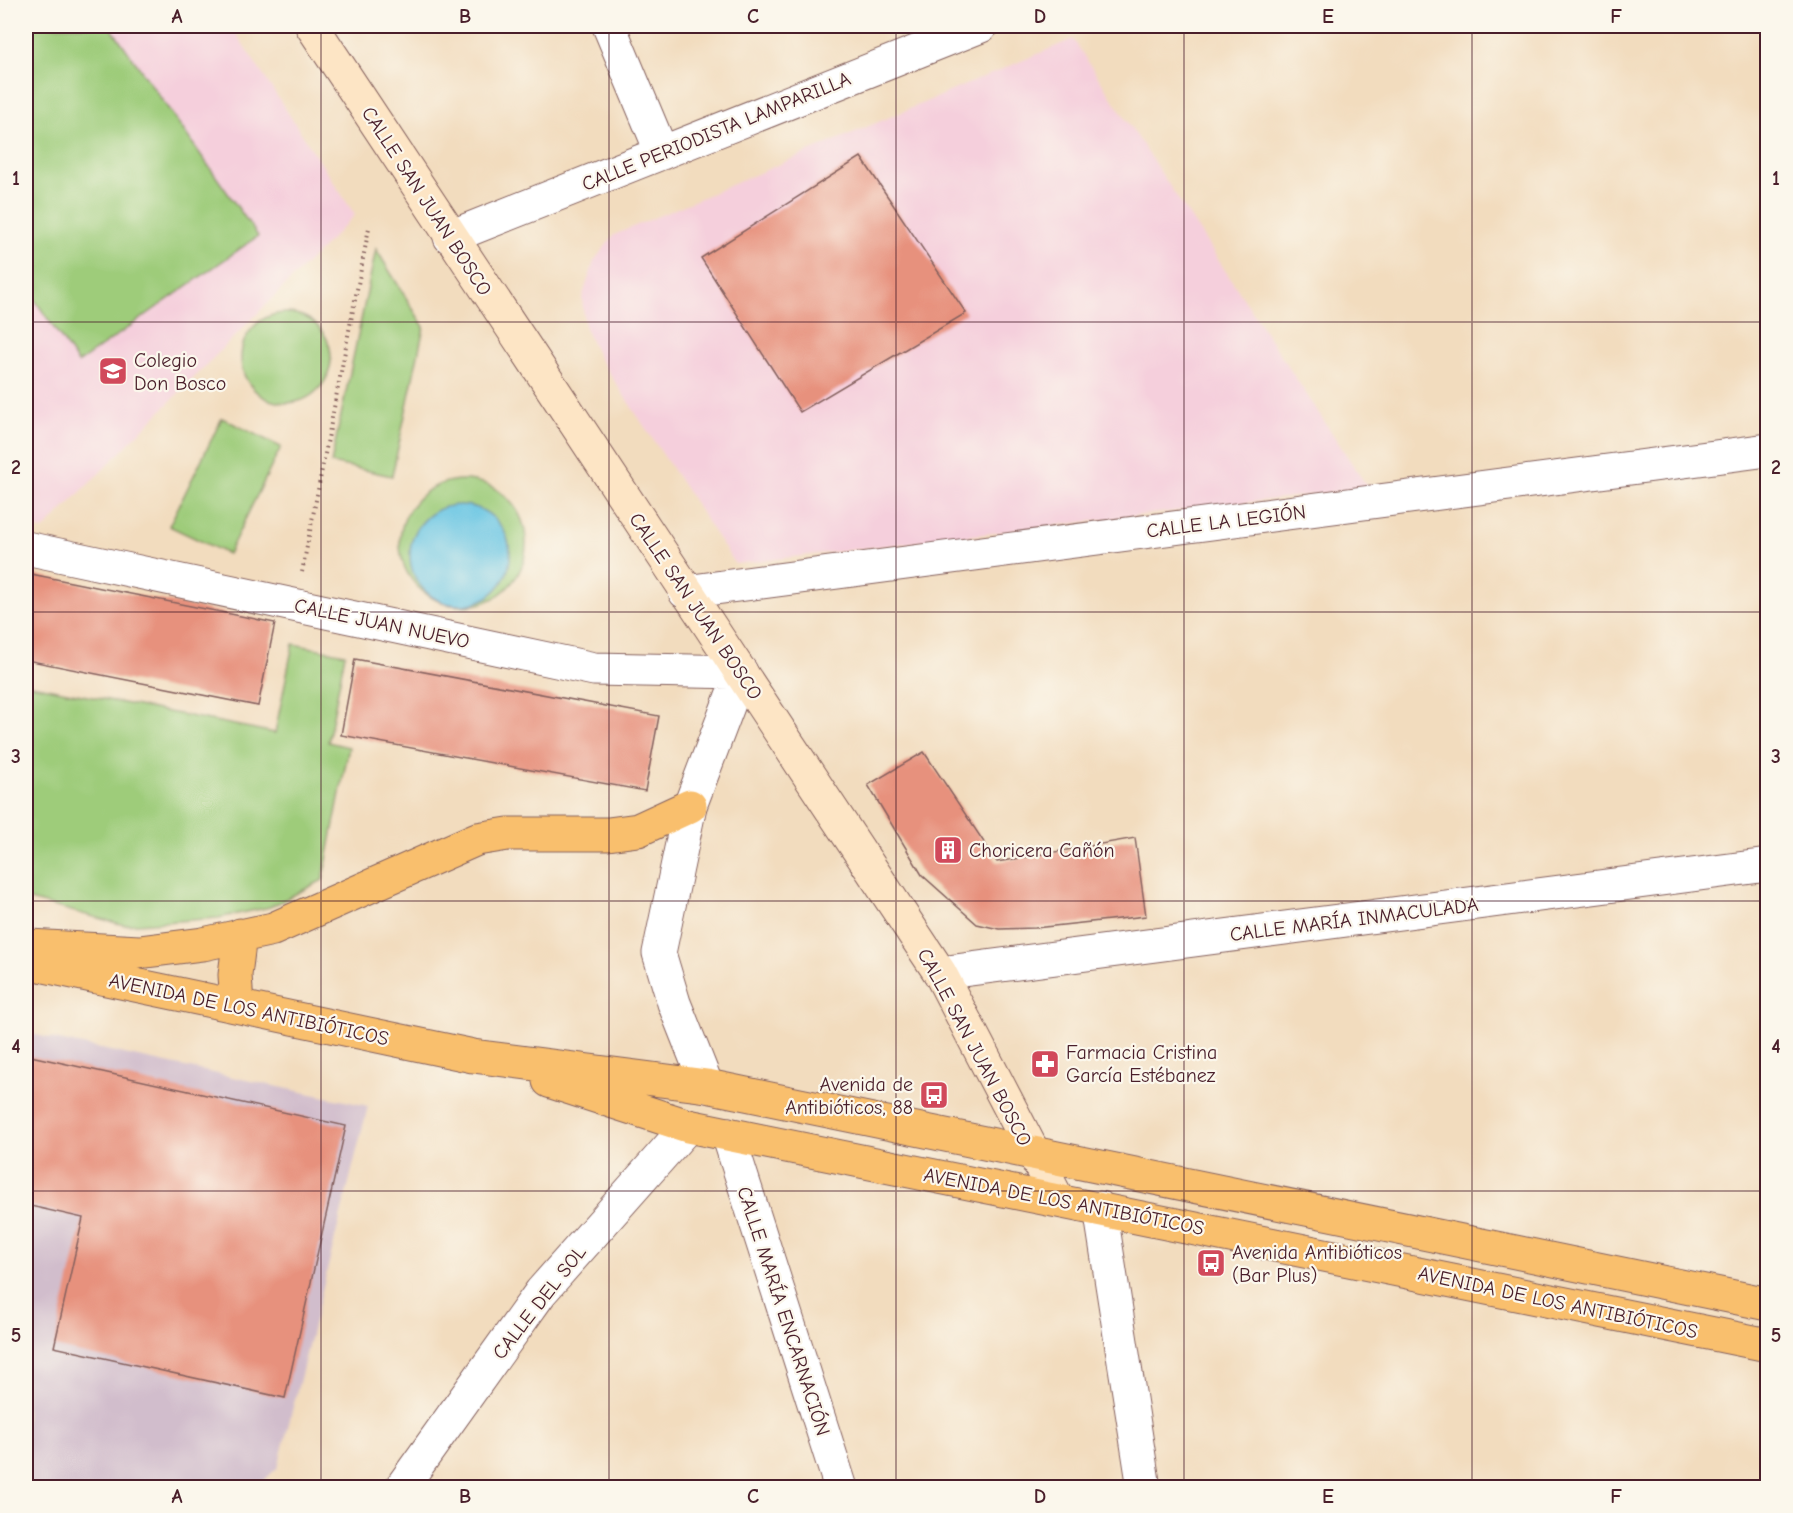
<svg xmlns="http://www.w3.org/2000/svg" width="1793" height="1513" viewBox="0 0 1793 1513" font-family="'Comic Neue',sans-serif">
	<rect width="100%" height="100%" fill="#fbf7ec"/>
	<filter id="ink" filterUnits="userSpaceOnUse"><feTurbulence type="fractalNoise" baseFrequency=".0167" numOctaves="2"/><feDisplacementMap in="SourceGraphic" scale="12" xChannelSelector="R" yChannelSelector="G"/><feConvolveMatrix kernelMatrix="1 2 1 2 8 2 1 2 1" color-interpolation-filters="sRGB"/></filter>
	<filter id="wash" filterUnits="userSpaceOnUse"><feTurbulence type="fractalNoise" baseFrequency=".008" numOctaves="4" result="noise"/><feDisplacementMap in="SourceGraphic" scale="24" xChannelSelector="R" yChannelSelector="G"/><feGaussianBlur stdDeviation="1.35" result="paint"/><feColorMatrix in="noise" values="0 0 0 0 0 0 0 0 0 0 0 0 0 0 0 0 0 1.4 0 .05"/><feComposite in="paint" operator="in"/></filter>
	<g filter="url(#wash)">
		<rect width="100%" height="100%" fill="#f2dcbe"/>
		<path fill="#f5cfdc" d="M26 26H231L355 215 43 530 26 527Z
			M1073 39 1368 488 735 564 598 356 585 328 582 298 594 261 614 235Z"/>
		<path fill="#d1bdcc" d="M26 1033 368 1106 278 1467 257 1487 26 1488Z"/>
		<path fill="#9ecc7a" stroke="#747652" stroke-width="1.5" d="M26 26H110L258 236 78 363 26 287Z
			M376 249 424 327 392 476 331 463Z
			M241 358a45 45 0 1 1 90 0a45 45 0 1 1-90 0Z
			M222 418 281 447 228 554 169 526Z
			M400 543a63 63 0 1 1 126 0a63 63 0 1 1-126 0Z
			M293 644 345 654 328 742 349 747 323 880 270 907 218 918 124 925 26 899V684L275 733Z"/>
		<path fill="#65c4e3" stroke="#587287" stroke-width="1.5" d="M410 555a50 50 0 1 1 100 0a50 50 0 1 1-100 0Z"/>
		<g id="blocks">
			<path fill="#e7917d" d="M861 157 966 313 800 412 701 258Z
				M26 573 275 623 258 706 26 660Z
				M355 659 659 716 645 791 341 735Z
				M924 752 997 862 1135 838 1146 916 1035 928 999 929 977 924 922 875 868 785Z
				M26 1055 346 1126 285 1398 54 1347 83 1218 26 1205Z"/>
		</g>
	</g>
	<g filter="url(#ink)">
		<use href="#blocks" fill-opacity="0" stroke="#85615e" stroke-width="1.5"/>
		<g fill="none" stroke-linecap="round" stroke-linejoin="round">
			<g stroke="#85615e" stroke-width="35">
				<path id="street" d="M609 26 662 153
					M450 237 981 26
					M26 548 594 669 741 672 690 806 659 953 674 1003 707 1086
					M685 592 1768 450
					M940 973 1768 865
					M728 1134 841 1488
					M1100 1208 1144 1488
					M401 1488 541 1292 688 1126"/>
			</g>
			<g stroke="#85615e" stroke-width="35">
				<path id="secondary" d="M312 26 940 973 1058 1200"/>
			</g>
			<g stroke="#85615e" stroke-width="35">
				<path id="primary" d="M29 946 139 952 203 944 273 929 477 839 508 834H608L638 830 690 806
					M26 962 473 1056 707 1086 1768 1304
					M237 1005 235 975 240 935
					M549 1081 688 1126 1768 1345"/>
			</g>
			<path stroke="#85615e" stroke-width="4" stroke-dasharray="1.5 4.5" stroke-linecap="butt" d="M302 572 369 228"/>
			<use href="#street" stroke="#fff" stroke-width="33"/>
			<use href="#secondary" stroke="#fde5c5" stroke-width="33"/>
			<use href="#primary" stroke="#f9bf6d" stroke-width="33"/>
		</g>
	</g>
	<path fill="none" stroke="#4a1f2b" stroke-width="1.5" stroke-opacity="0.55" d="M321 26V1488M609 26V1488M896 26V1488M1184 26V1488M1472 26V1488M26 322H1768M26 612H1768M26 901H1768M26 1191H1768"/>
	<defs>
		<g id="school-square" transform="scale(1.5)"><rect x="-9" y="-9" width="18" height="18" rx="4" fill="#d1495b" stroke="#fbf7ec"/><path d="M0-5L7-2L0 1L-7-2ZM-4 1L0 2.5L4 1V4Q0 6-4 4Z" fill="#fff"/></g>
		<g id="building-square" transform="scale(1.5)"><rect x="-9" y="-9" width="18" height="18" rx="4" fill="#d1495b" stroke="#fbf7ec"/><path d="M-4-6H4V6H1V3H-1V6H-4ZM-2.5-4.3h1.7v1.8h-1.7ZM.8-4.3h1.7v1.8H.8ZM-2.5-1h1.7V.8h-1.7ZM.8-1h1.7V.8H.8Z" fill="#fff"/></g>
		<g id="pharmacy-square" transform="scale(1.5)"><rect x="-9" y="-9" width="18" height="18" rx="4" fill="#d1495b" stroke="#fbf7ec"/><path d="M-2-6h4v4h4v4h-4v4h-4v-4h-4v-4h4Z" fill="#fff"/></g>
		<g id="bus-square" transform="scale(1.5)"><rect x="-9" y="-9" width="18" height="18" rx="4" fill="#d1495b" stroke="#fbf7ec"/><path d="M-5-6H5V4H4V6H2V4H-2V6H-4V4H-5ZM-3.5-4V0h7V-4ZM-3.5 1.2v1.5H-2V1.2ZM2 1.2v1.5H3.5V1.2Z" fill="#fff"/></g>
	</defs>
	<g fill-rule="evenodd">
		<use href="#school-square" x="113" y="371"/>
		<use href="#building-square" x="948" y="850"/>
		<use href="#pharmacy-square" x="1045" y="1064"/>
		<use href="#bus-square" x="934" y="1095"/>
		<use href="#bus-square" x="1211" y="1263"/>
	</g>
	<g text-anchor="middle" stroke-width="4.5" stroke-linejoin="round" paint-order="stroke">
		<g font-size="20" fill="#4a1f2b" stroke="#fbf7ec">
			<text transform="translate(716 131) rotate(-22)" y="7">CALLE PERIODISTA LAMPARILLA</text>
			<text transform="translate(427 201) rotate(57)" y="7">CALLE SAN JUAN BOSCO</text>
			<text transform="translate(1226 521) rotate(-7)" y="7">CALLE LA LEGIÓN</text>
			<text transform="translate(696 606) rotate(56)" y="7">CALLE SAN JUAN BOSCO</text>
			<text transform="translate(382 623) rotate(12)" y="7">CALLE JUAN NUEVO</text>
			<text transform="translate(1354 919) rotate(-7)" y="7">CALLE MARÍA INMACULADA</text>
			<text transform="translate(249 1009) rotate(12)" y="7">AVENIDA DE LOS ANTIBIÓTICOS</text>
			<text transform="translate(975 1047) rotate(62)" y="7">CALLE SAN JUAN BOSCO</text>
			<text transform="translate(1064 1201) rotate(11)" y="7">AVENIDA DE LOS ANTIBIÓTICOS</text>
			<text transform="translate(539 1302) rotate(-52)" y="7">CALLE DEL SOL</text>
			<text transform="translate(1558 1302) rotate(12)" y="7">AVENIDA DE LOS ANTIBIÓTICOS</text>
			<text transform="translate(784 1311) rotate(72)" y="7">CALLE MARÍA ENCARNACIÓN</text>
		</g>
		<g font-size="20" fill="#4a1f2b" stroke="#fbf7ec" text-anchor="start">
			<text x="134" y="367">Colegio<tspan x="134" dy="23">Don Bosco</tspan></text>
			<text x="969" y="857">Choricera Cañón</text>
			<text x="1066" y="1059">Farmacia Cristina<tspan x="1066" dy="23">García Estébanez</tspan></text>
			<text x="913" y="1091" text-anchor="end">Avenida de<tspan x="913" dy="23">Antibióticos, 88</tspan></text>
			<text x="1232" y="1259">Avenida Antibióticos<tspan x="1232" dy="23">(Bar Plus)</tspan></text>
		</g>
	</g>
	<rect width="1793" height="1513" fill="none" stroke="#fbf7ec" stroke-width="66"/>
	<rect x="33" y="33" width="1727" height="1447" fill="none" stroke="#4a1f2b" stroke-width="2"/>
	<g font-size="20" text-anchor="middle" font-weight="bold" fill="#4a1f2b">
		<text x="177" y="23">A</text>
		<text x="465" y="23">B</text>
		<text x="753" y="23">C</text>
		<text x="1040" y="23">D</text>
		<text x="1328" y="23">E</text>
		<text x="1616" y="23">F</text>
		<text x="16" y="185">1</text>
		<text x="1776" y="185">1</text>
		<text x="16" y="474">2</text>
		<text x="1776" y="474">2</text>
		<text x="16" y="763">3</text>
		<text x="1776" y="763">3</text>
		<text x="16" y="1053">4</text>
		<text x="1776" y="1053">4</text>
		<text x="16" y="1342">5</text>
		<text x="1776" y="1342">5</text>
		<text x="177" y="1503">A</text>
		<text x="465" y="1503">B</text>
		<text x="753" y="1503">C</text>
		<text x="1040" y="1503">D</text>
		<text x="1328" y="1503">E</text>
		<text x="1616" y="1503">F</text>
	</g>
</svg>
